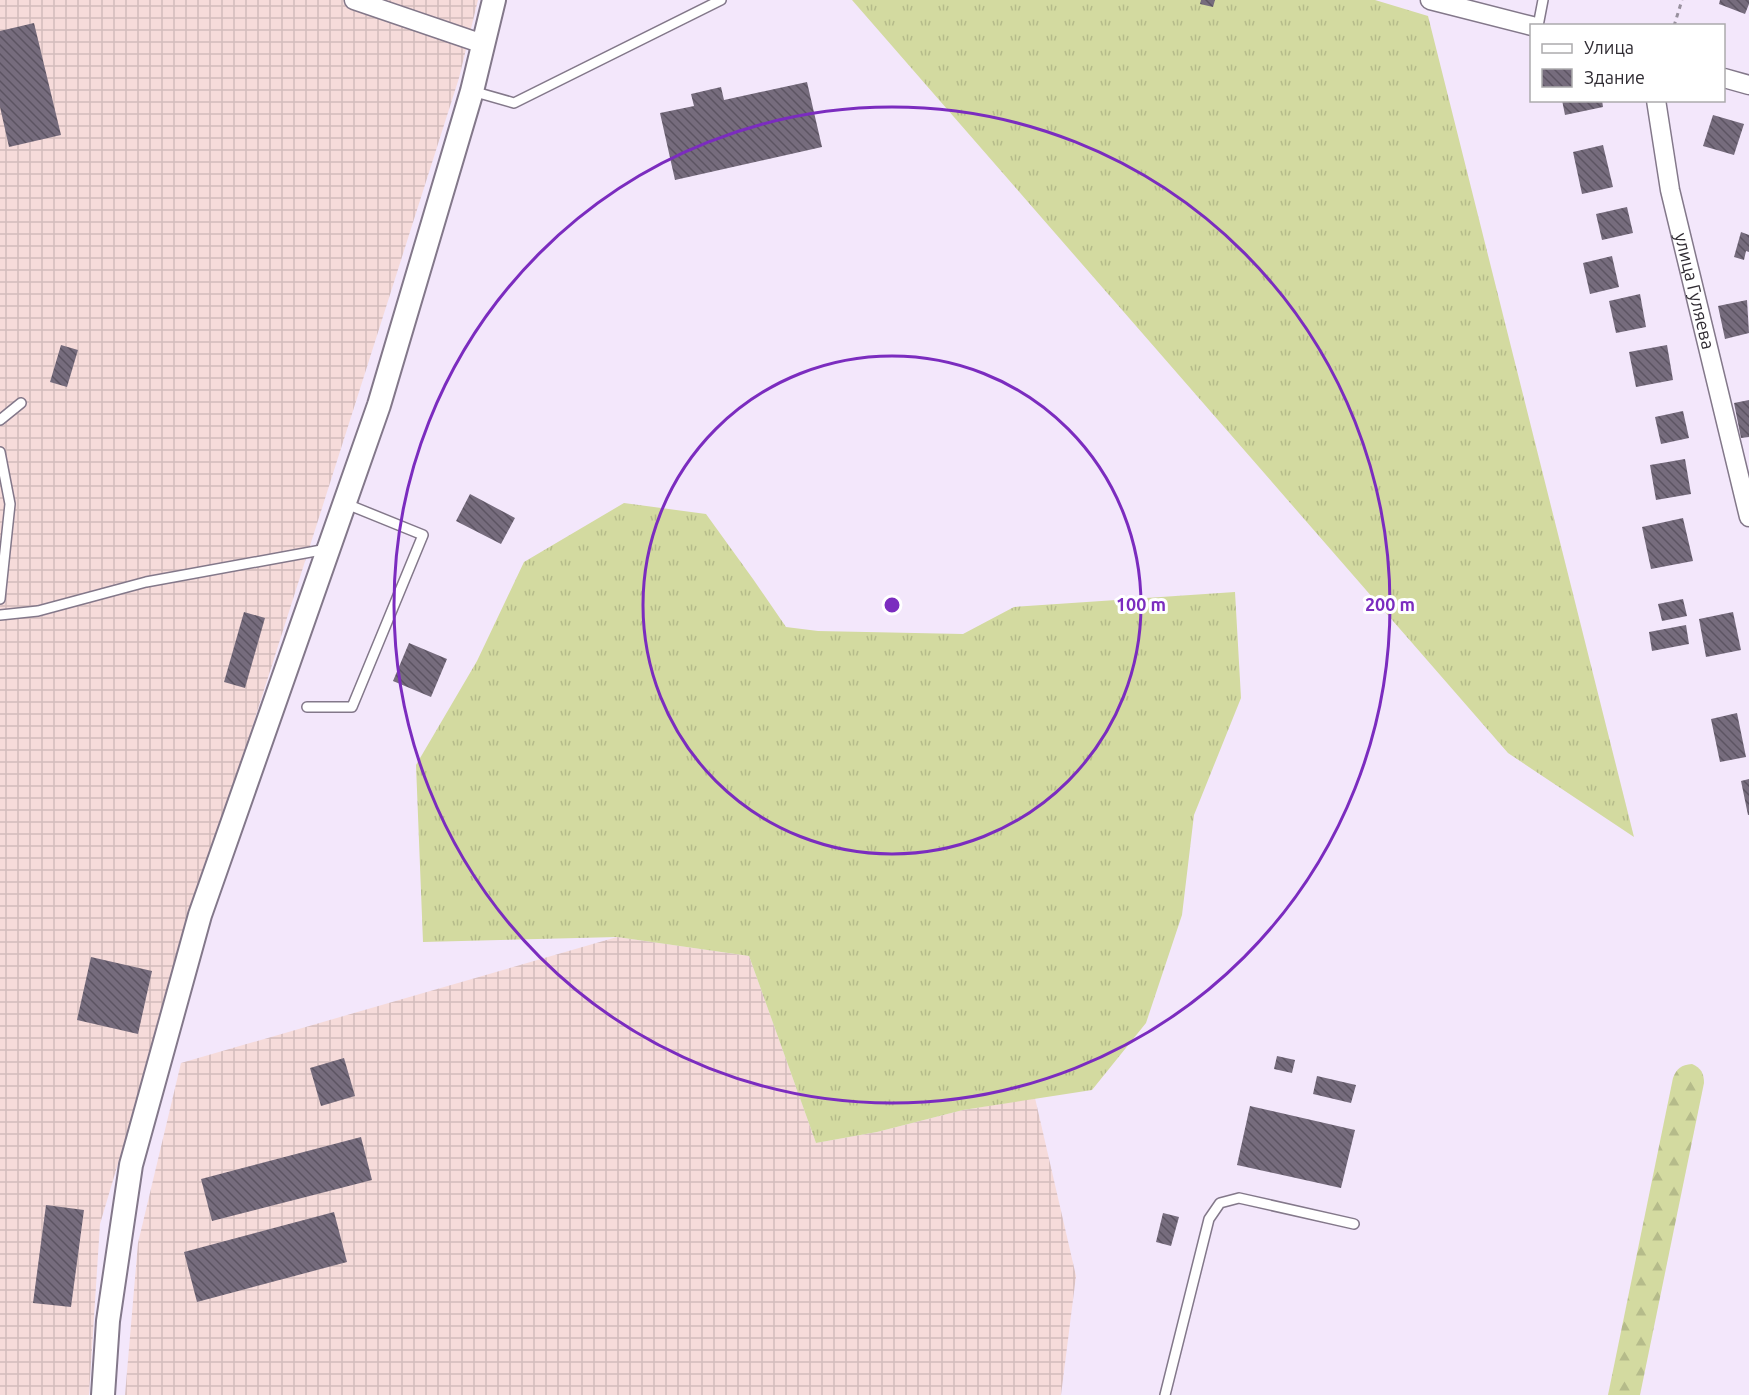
<svg xmlns="http://www.w3.org/2000/svg" width="1749" height="1395" viewBox="0 0 1749 1395" font-family="Ubuntu,sans-serif">
	<defs>
		<pattern id="industrial-grid" width="8" height="8" patternUnits="userSpaceOnUse" patternTransform="scale(1.5)"><rect width="8" height="8" fill="#f6dbda"/><path d="M0 4h8M4 0v8" fill="none" stroke="#d3bcbc"/></pattern>
		<pattern id="grass-tufts" width="24" height="20" patternUnits="userSpaceOnUse" patternTransform="scale(1.5)"><rect width="24" height="20" fill="#d3daa0"/><path d="M3 7l-1-3M5 7V3M7 7l1-3M15 17l-1-3M17 17v-4M19 17l1-3" fill="none" stroke="#b5bb8a"/></pattern>
		<pattern id="forest-firs" width="22" height="20" patternUnits="userSpaceOnUse" patternTransform="scale(1.5)"><rect width="22" height="20" fill="#d3daa0"/><path d="M5 1l3.5 6h-7zM16 11l3.5 6h-7z" fill="#b5bb8a"/></pattern>
		<pattern id="building-back-hatch" width="6" height="6" patternUnits="userSpaceOnUse" patternTransform="scale(1.5)"><rect width="6" height="6" fill="#766c7d"/><path d="M-1 5l2 2M0 0l6 6M5-1l2 2" fill="none" stroke="#5c5462"/></pattern>
	</defs>
	<rect width="100%" height="100%" fill="#f3e7fb"/>
	<path fill="url(#industrial-grid)" d="M0 0H478L459 78 186 935 100 1224 89 1395H0Z
		M617 937 749 956 816 1143 877 1132 963 1110 1035 1098 1076 1276 1061 1395H125L138 1243 181 1063Z"/>
	<path fill="url(#grass-tufts)" d="M852 0H1375L1428 16 1634 837 1508 753Z
		M624 503 706 514 753 579 786 627 818 631 963 634 1014 607 1235 592 1241 698 1194 815 1182 915 1146 1023 1092 1090 963 1110 877 1132 816 1143 749 956 617 937 423 942 416 765 477 661 524 562Z"/>
	<path fill="url(#forest-firs)" d="M1692 1064C1701 1068 1704 1073 1704 1083L1640 1395H1608L1673 1078C1677 1068 1681 1065 1692 1064Z"/>
	<path fill="url(#building-back-hatch)" d="M1201 0H1215L1213 7 1200 4Z
		M1720 0H1749V4L1745 14 1719 4Z
		M34 23 61 135 9 147 0 107V31Z
		M807 82 822 147 675 180 660 113 694 106 691 94 721 87 724 100Z
		M1562 100H1602L1603 107 1565 115Z
		M1713 115 1744 124 1734 155 1703 146Z
		M1603 145 1613 187 1582 194 1573 152Z
		M1627 207 1633 233 1602 240 1596 214Z
		M1741 232 1749 235V252L1746 251 1744 260 1734 257Z
		M1612 256 1619 287 1590 294 1583 263Z
		M1640 294 1646 327 1616 333 1609 301Z
		M1747 300 1749 333 1725 339 1718 306Z
		M61 345 78 350 67 387 50 382Z
		M1667 345 1673 380 1636 387 1629 352Z
		M1749 400V437L1741 438 1734 403Z
		M1683 411 1689 438 1661 444 1655 417Z
		M1685 459 1691 494 1656 500 1650 465Z
		M470 494 515 518 501 544 456 521Z
		M1683 518 1693 561 1651 569 1642 527Z
		M1683 599 1687 616 1662 621 1658 604Z
		M244 612 265 618 245 688 224 682Z
		M1733 612 1741 650 1706 657 1699 619Z
		M1686 625 1689 644 1652 651 1649 632Z
		M409 643 447 659 431 697 393 681Z
		M1737 713 1746 757 1720 762 1711 719Z
		M1749 779V815H1748L1741 781Z
		M91 957 152 971 138 1034 77 1020Z
		M1277 1056 1295 1060 1292 1073 1274 1069Z
		M344 1058 355 1096 321 1106 310 1068Z
		M1317 1076 1356 1085 1351 1103 1313 1094Z
		M1250 1106 1355 1130 1341 1188 1237 1165Z
		M361 1137 372 1180 212 1221 201 1179Z
		M46 1205 84 1210 71 1307 33 1303Z
		M334 1212 347 1262 197 1302 184 1252Z
		M1163 1213 1179 1217 1171 1246 1156 1242Z"/>
	<g fill="none" stroke-linecap="round" stroke-linejoin="round">
		<g stroke="#83788a" stroke-width="12">
			<path id="service" d="M1538 26 1543 0
				M472 91 514 103 721 0
				M0 420 21 403
				M0 452 10 504 0 599
				M0 615 38 611 146 582 327 549
				M307 707H352L423 535 344 503
				M1165 1395 1209 1219 1220 1203 1239 1198 1354 1224"/>
		</g>
		<g stroke="#83788a" stroke-width="21">
			<g id="minor">
				<path d="M354 0 483 44"/>
				<path d="M1430 0 1532 26"/>
				<path d="M1724 78 1749 85"/>
				<path id="s1" d="M1656 100 1670 190 1749 517"/>
			</g>
		</g>
		<g stroke="#83788a" stroke-width="26">
			<path id="tertiary" d="M103 1395 108 1321 131 1165 200 915 379 405 472 91 494 0"/>
		</g>
		<path stroke="#98909e" stroke-width="3" stroke-dasharray="4.5 4.5" stroke-linecap="butt" d="M1674 26 1682 0"/>
		<use href="#service" stroke="#fff" stroke-width="9"/>
		<use href="#minor" stroke="#fff" stroke-width="18"/>
		<use href="#tertiary" stroke="#fff" stroke-width="22"/>
	</g>
	<g fill="none" stroke="#7b2cbf" stroke-width="3">
		<circle cx="892" cy="605" r="249"/>
		<circle cx="892" cy="605" r="498"/>
	</g>
	<g text-anchor="middle" stroke-width="6" stroke-linejoin="round" paint-order="stroke">
		<g font-size="18" fill="#302c33" stroke="#fff">
			<text dy="6" stroke="none"><textPath href="#s1" startOffset="195">улица Гуляева</textPath></text>
		</g>
	</g>
	<circle cx="892" cy="605" r="9" fill="#7b2cbf" stroke="#fff" stroke-width="3"/>
	<g font-size="18" text-anchor="middle" font-weight="bold" fill="#7b2cbf" stroke="#fff" stroke-width="6" stroke-linejoin="round" paint-order="stroke">
		<text x="1141" y="611">100 m</text>
		<text x="1390" y="611">200 m</text>
	</g>
	<rect x="1530" y="24" width="195" height="78" fill="#ffffff" stroke="#acabad" stroke-width="1.5"/>
	<rect x="1542" y="44" width="30" height="9" fill="#ffffff" stroke="#acabad" stroke-width="1.5"/>
	<text x="1584" y="54" font-size="18" fill="#302c33">Улица</text>
	<rect x="1542" y="69" width="30" height="18" fill="url(#building-back-hatch)" stroke="#acabad" stroke-width="1.5"/>
	<text x="1584" y="84" font-size="18" fill="#302c33">Здание</text>
</svg>
